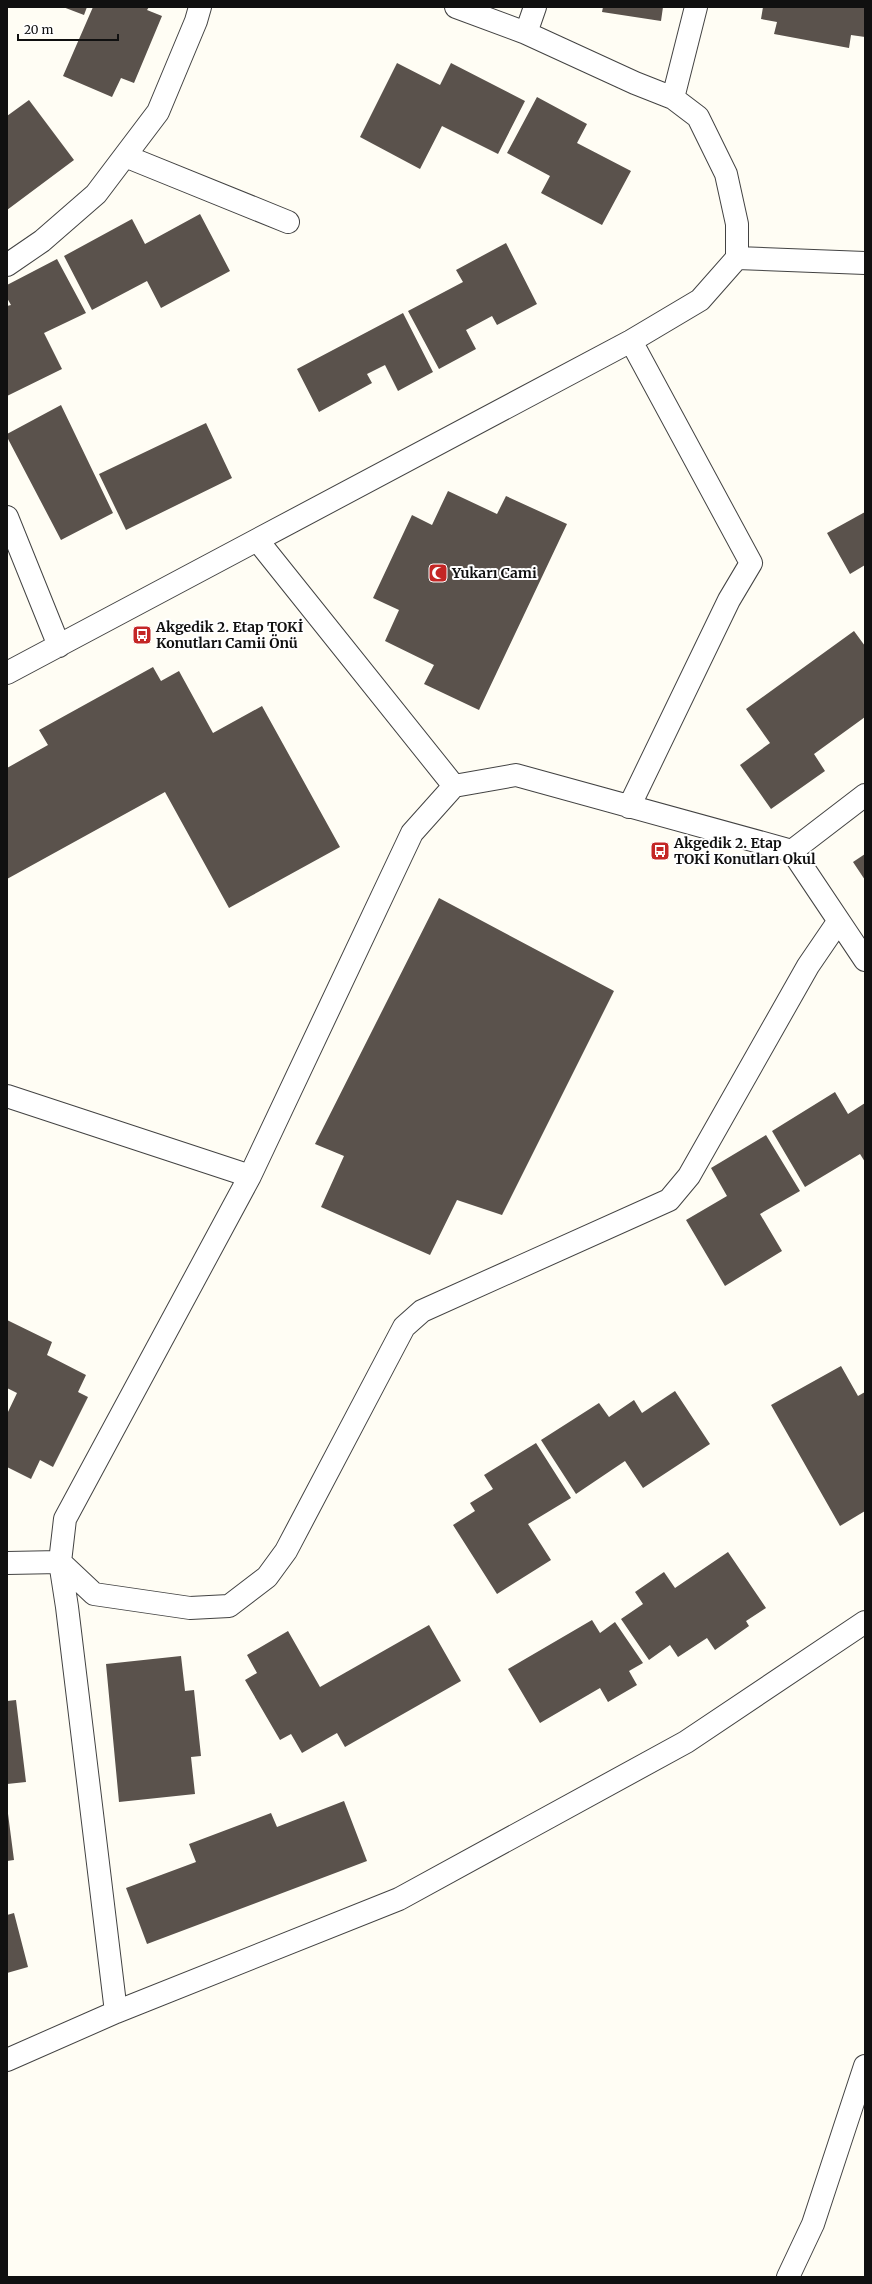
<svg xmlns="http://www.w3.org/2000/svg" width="872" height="2284" viewBox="0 0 872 2284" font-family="Merriweather,serif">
	<rect width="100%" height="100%" fill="#fffdf4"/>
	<path fill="#5a524c" d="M63 7H87L84 15Z
		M93 7H149L147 10 162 16 134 83 121 78 112 97 63 76Z
		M603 7H663L661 21 602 12Z
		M763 7H865V37L851 35 849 48 774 34 777 22 761 19Z
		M397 63 440 85 451 63 525 101 498 154 442 126 420 169 360 137Z
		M537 97 587 124 577 143 631 171 602 225 541 193 550 176 507 153Z
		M29 100 74 160 7 210V116Z
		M200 214 230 271 161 308 147 281 92 310 64 256 132 219 145 244Z
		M506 243 537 304 497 325 492 316 466 330 476 349 439 369 408 311 463 282 456 270Z
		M57 259 86 313 44 333 62 369 7 396V306L11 305 7 298V285Z
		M403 313 433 372 398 391 385 365 367 374 372 383 319 412 297 369Z
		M61 405 113 513 61 540 7 437V434Z
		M206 423 232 478 126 530 99 474Z
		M448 491 497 514 506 496 567 524 479 710 424 684 434 665 385 641 399 610 373 598 412 515 432 525Z
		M865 512V565L850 574 827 533Z
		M854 631 865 646V717L814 754 825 771 771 809 740 765 770 743 746 709Z
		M153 667 161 681 179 671 213 733 262 706 340 847 229 908 165 792 7 879V768L48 745 39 730Z
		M865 854V880L853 862Z
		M439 898 614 991 502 1215 457 1200 430 1255 321 1207 344 1156 315 1144Z
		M835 1092 848 1114 865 1103V1162L860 1154 805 1187 772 1131Z
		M766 1135 800 1191 760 1214 782 1251 725 1286 686 1220 727 1196 711 1168Z
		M7 1320 52 1342 47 1355 86 1375 78 1392 88 1397 53 1467 40 1460 31 1479 7 1467V1414L17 1393 7 1388Z
		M841 1366 858 1396 865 1392V1511L840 1526 771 1405Z
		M675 1391 710 1444 643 1488 625 1461 576 1494 541 1440 599 1403 609 1417 634 1400 642 1413Z
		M536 1443 571 1498 528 1524 551 1560 497 1594 453 1525 475 1511 470 1503 493 1489 484 1475Z
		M728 1552 766 1608 746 1621 749 1626 715 1650 707 1638 678 1657 670 1645 649 1660 621 1619 643 1604 635 1592 664 1572 675 1588Z
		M592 1620 600 1633 615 1622 643 1663 629 1671 637 1685 608 1702 600 1688 540 1723 508 1669Z
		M429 1625 461 1681 345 1747 337 1733 302 1753 291 1734 280 1740 245 1680 257 1673 247 1655 288 1631 320 1687Z
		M181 1656 185 1691 194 1690 201 1756 191 1757 195 1794 119 1802 106 1664Z
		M16 1700 26 1782 7 1784V1701Z
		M344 1801 367 1861 147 1944 126 1888 196 1862 189 1844 271 1813 277 1827Z
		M7 1806 14 1860 7 1861Z
		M14 1913 28 1967 7 1973V1915Z"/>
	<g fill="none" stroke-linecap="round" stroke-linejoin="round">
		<g stroke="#434343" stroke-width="24">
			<path id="minor" d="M526 33 535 7
				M673 98 696 7
				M125 156 288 222
				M737 258 865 263
				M7 265 42 241 96 194 158 112 196 21 200 7
				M7 517 59 646
				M258 541 454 786
				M7 673 631 341 700 300 737 258V224L726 174 698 117 673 98 635 83 526 33 456 7
				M629 807 729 600 751 563 631 341
				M792 851 865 795
				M7 1096 250 1176
				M7 1563 60 1562 94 1594 190 1608 229 1606 267 1577 286 1551 404 1327 422 1311 669 1200 689 1176 808 966 838 922
				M116 2012 67 1607 60 1562 65 1519 250 1176 412 833 454 786 516 775 792 851 865 960
				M7 2060 116 2012 399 1899 686 1742 865 1622
				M788 2277 813 2224 865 2066"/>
		</g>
		<use href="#minor" stroke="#fff" stroke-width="22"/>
	</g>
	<defs>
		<g id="mosque-square" transform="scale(1)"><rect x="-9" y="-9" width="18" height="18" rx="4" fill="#c42625" stroke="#fff"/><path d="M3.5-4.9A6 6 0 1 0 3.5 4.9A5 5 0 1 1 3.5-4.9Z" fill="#fff"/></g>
		<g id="bus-square" transform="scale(1)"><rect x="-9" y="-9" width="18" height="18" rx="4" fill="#c42625" stroke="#fff"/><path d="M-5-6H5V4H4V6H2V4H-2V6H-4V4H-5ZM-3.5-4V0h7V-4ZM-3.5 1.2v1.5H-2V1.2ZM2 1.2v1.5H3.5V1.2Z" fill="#fff"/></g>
	</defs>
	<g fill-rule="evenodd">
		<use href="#mosque-square" x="438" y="573"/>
		<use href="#bus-square" x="142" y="635"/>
		<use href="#bus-square" x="660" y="851"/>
	</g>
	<g text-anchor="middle" stroke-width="4" stroke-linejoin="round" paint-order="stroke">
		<g font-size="14" font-weight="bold" fill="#101010" stroke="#fff" text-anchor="start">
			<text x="452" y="578">Yukarı Cami</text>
			<text x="156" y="632">Akgedik 2. Etap TOKİ<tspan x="156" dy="16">Konutları Camii Önü</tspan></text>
			<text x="674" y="848">Akgedik 2. Etap<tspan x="674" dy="16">TOKİ Konutları Okul</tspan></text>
		</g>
	</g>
	<rect width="872" height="2284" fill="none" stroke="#101010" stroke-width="16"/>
	<path d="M18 34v6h100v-6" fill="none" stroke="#101010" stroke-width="2"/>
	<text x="24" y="34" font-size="12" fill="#101010" stroke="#ffffff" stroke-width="3" paint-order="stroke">20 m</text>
</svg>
